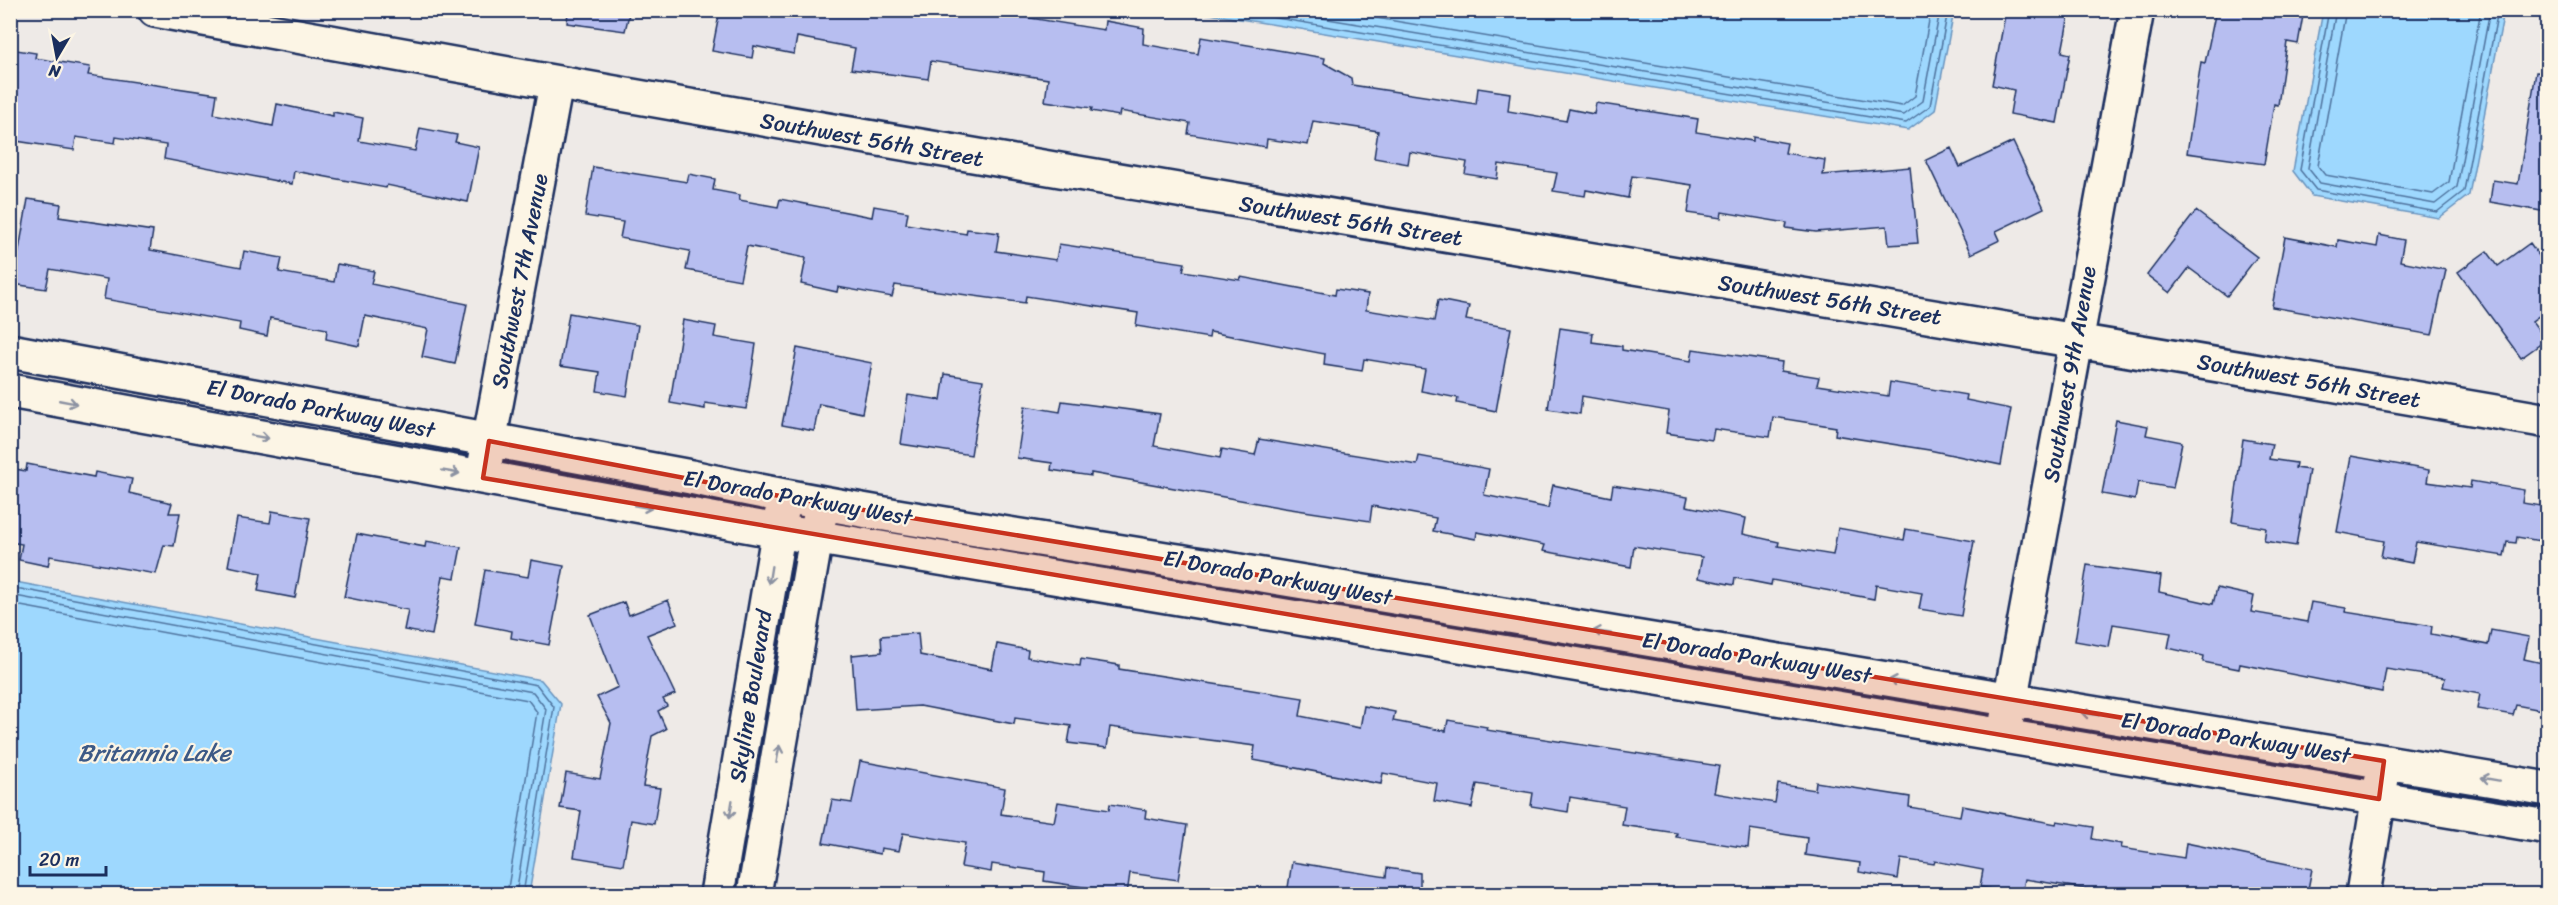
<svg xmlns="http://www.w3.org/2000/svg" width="2558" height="905" viewBox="0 0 2558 905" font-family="Sriracha,sans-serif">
	<rect width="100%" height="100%" fill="#eeeae7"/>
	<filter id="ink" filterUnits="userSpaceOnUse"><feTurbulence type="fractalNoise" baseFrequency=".0167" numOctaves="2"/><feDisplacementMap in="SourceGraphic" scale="12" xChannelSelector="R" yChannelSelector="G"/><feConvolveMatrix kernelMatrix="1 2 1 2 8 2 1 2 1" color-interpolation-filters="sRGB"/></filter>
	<g filter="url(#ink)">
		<path fill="#9ed8fe" stroke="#6a94be" stroke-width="1.5" d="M1192 11 1954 10V11L1935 110 1908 130Z
			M2323 11H2504L2469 195 2439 218 2312 196 2293 171Z
			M10 581 541 680 561 704 529 894H11Z"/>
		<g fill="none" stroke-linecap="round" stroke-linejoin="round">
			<path stroke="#4f739e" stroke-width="1.5" d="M1229 10 1906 123 1930 106 1948 10
				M1274 10 1904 115 1923 101 1940 10
				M1329 10 1902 106 1915 96 1931 10
				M2329 10 2300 170 2316 190 2437 212 2464 191 2498 10
				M2336 10 2308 168 2320 183 2435 204 2457 187 2490 10
				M2346 10 2318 166 2325 175 2433 194 2449 182 2481 10
				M10 587 537 685 554 707 523 894
				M10 595 533 692 546 709 516 894
				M10 604 528 700 537 712 507 894"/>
		</g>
		<path fill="#b7bef0" stroke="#1b2f5e" stroke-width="1.5" d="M568 10H630L625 31 567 23Z
			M720 10H982L1104 30 1105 21 1144 28 1143 44 1198 54 1201 37 1325 58 1324 63 1351 78 1352 85 1476 104 1478 88 1510 93 1508 111 1566 121 1569 109 1594 114 1596 103 1698 119 1696 132 1753 141V137L1787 143 1785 153 1825 160 1823 175 1910 167 1918 243 1889 245 1887 226 1816 232 1786 228 1787 223 1722 212 1721 218 1688 213 1692 185 1632 176 1628 198 1586 190 1585 196 1553 191 1557 173 1499 164 1497 179 1465 174 1467 162 1410 152 1408 164 1374 158 1378 131 1313 121 1308 145 1267 139 1266 147 1188 134 1190 123 1120 111 1119 116 1091 111 1092 108 1045 101 1048 79 931 61 928 79 851 69 855 48 797 37 794 54 754 46 752 58 712 51Z
			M2006 10H2070L2062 52 2070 54 2057 123 2010 114 2014 90 1992 85Z
			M2216 10H2304L2298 44 2287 42 2278 105 2274 104 2264 164 2187 153 2201 62 2205 63Z
			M10 49 36 53 35 58 90 67 88 75 217 94 214 114 273 126 277 104 333 116V112L363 118 359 141 415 151 420 128 457 135 455 142 479 147 468 202 387 185 386 188 294 171 292 184 164 159 166 145 116 137 115 143 76 137 74 150 10 140Z
			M2536 72 2547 73V212L2490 202 2493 180 2518 184Z
			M2013 142 2044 208 1996 231 2000 240 1971 254 1926 160 1951 148 1960 167Z
			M593 167 687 182 689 174 715 179 713 190 740 195 739 200 778 207 780 199 872 217 874 206 908 212 906 224 966 234 967 229 999 233 996 251 1056 260 1059 244 1185 263 1183 271 1240 280 1241 277 1335 295 1336 289 1368 294 1366 310 1434 321 1438 300 1469 306 1466 320 1511 328 1496 411 1457 403 1458 398 1421 391 1425 369 1364 359 1362 371 1324 365 1325 354 1210 332 1209 338 1136 326 1138 313 1026 296 1025 303 895 285 892 297 838 287 837 292 801 284 806 258 747 246 740 280 686 270 690 251 620 238 623 222 585 216Z
			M28 199 61 204 59 217 153 231 150 250 241 267 244 251 282 258 279 272 334 282 337 264 374 271 371 284 467 304 455 364 422 357 428 329 365 316 359 346 326 339 327 329 270 318 267 336 239 330 240 323 104 299 107 279 50 269 46 289 13 284Z
			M2196 211 2257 257 2227 296 2189 268 2170 293 2147 275Z
			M2379 235 2404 240 2400 261 2446 270 2432 335 2272 307 2285 237 2337 247 2338 240 2377 247Z
			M2530 243 2547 267V310L2532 321 2546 340 2521 358 2458 272 2487 251 2498 266Z
			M569 313 638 325 627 396 597 391 600 372 560 366Z
			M683 320 716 326 714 337 756 344 746 409 705 403V409L670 403Z
			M1560 328 1593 333 1592 342 1622 346V350L1691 361 1693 349 1782 362 1781 371 1819 377 1817 385 1888 396 1890 382 1967 395 1966 400 2011 409 2001 465 1929 450 1835 435 1836 427 1773 417 1770 437 1714 429 1712 440 1666 433 1669 411 1582 396 1580 414 1548 409Z
			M797 348 872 363 862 413 819 404 814 431 782 425Z
			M945 374 983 380 971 455 901 444 908 395 941 400Z
			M1062 401 1160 414 1154 446 1220 458 1222 449 1255 455 1259 439 1417 465 1419 456 1489 469 1484 495 1548 508 1553 485 1611 497 1613 485 1688 497 1686 506 1746 518 1743 534 1779 542 1778 546 1833 555 1838 528 1904 540 1906 529 1974 541 1961 616 1919 609 1922 593 1876 585 1874 599 1772 580 1771 585 1735 578 1734 585 1698 578 1702 557 1634 546 1631 567 1543 551 1545 545 1477 532 1476 539 1433 531 1436 518 1372 506 1370 521 1284 508 1091 473V476L1051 470 1052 463 1017 458 1025 406 1060 412Z
			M2116 420 2148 426 2146 435 2182 442 2173 488 2138 482 2135 500 2102 494Z
			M2243 439 2272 444 2269 459 2296 463 2295 468 2309 470 2296 546 2264 541 2266 528 2232 522Z
			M2351 456 2429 470 2427 482 2470 488 2471 481 2524 490 2522 503 2547 507V542L2517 537 2516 543 2507 542 2504 556 2416 542 2412 563 2381 557 2384 541 2337 532Z
			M27 464 94 477 95 472 132 479 129 493 172 503 169 513H180L174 546 164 545 156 574 50 556 48 566 19 560 22 544 10 542V468L26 471Z
			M272 511 310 518 295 598 258 591 261 573 228 566 237 518 270 523Z
			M357 534 425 547 426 541 461 547 455 578 443 576 432 635 404 630 408 610 344 597Z
			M531 560 564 566 549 645 511 638 512 631 475 624 485 570 528 577Z
			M2087 565 2161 576 2159 592 2213 604 2217 588 2254 596 2251 612 2307 622 2311 602 2346 608 2345 612 2432 626 2431 634 2488 645 2491 630 2529 637 2524 659 2547 664V711L2516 705 2513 715 2477 709 2480 694 2443 687 2445 678 2386 669 2382 692 2240 664 2239 669 2203 662 2204 656 2168 648 2171 633 2113 624 2109 647 2075 641Z
			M668 600 677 623 647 635 675 694 663 699 667 706 658 711 666 729 652 736 643 786 660 788 654 824 631 820 623 865 574 857 581 811 560 808 566 773 600 779 611 723 597 697 618 687 590 615 624 602 629 615Z
			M918 633 920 655 992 669 997 644 1028 650 1027 657 1080 666 1081 659 1119 665V669L1303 698 1300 716 1360 728 1364 706 1395 712 1393 721 1446 731 1448 720 1487 727 1486 730 1719 766 1714 793 1775 803 1778 784 1815 790 1816 782 1910 797 1909 807 1960 816 1962 806 2056 824 2057 821 2094 827 2092 839 2122 844 2121 848 2184 858 2186 843 2312 869 2307 894H2116L2025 879 2022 894 1980 887 1983 870 1935 861 1934 864 1901 859 1898 879 1859 872 1860 863 1805 855 1807 838 1750 829 1748 848 1676 837 1677 833 1622 825 1625 806 1570 797 1568 812 1531 806 1533 793 1477 784 1472 808 1434 801 1437 783 1383 773 1381 784 1253 760 1255 746 1110 727 1107 748 1068 743 1071 726 1015 718 1014 724 920 706 856 710 852 655 882 652 881 636Z
			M860 761 1005 788 1001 814 1054 822 1058 802 1109 810 1110 804 1146 810 1145 818 1187 825 1178 880 1130 873 1127 894H1096V889L1044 881 1045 872 992 864 991 872 961 867 965 843 903 833 899 851 881 848 880 854 823 843 832 800 852 803Z
			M1292 862 1386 877 1387 868 1420 873V894H1287Z"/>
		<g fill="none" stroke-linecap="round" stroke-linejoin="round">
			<g stroke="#1b2f5e" stroke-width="38">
				<path id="minor" d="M155 10C951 157 1750 284 2548 421
					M10 351 691 477C876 517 1064 541 1250 573 1682 646 2115 716 2548 789
					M10 391 778 531 2548 827
					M485 463 556 84
					M2006 723 2137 10
					M717 894 782 511
					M754 894 820 515
					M2363 894 2382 778"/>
			</g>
			<use href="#minor" stroke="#fcf5e5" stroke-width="33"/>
		</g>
		<defs><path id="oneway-shaft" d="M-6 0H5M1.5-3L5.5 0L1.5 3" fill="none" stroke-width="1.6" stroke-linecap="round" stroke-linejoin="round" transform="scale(1.5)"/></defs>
		<g stroke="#8c92a2">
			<use href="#oneway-shaft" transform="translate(68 402) rotate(11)"/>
			<use href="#oneway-shaft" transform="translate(260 437) rotate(10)"/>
			<use href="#oneway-shaft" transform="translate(451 472) rotate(10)"/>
			<use href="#oneway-shaft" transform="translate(643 507) rotate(10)"/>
			<use href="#oneway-shaft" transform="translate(770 575) rotate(99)"/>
			<use href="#oneway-shaft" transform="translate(1602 632) rotate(-171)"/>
			<use href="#oneway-shaft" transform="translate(1898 681) rotate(-170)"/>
			<use href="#oneway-shaft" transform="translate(2090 714) rotate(-171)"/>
			<use href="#oneway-shaft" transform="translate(778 754) rotate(-80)"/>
			<use href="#oneway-shaft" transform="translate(2490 779) rotate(-170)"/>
			<use href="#oneway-shaft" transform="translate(731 809) rotate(99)"/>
		</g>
	</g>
	<path fill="#c8321e" fill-opacity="0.2" stroke="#c8321e" stroke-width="4.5" stroke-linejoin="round" d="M489 441 785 497 2384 761 2379 799 483 478Z"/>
	<g text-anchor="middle" stroke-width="4.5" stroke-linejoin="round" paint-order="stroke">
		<g font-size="22" fill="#1b2f5e" stroke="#fcf5e5">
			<text transform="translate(872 139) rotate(10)" y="8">Southwest 56th Street</text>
			<text transform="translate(1351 220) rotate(9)" y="8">Southwest 56th Street</text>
			<text transform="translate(519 281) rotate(-79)" y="8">Southwest 7th Avenue</text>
			<text transform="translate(1830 299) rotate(9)" y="8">Southwest 56th Street</text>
			<text transform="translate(2069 374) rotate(-80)" y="8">Southwest 9th Avenue</text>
			<text transform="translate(2309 380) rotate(10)" y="8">Southwest 56th Street</text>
			<text transform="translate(321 408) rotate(11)" y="8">El Dorado Parkway West</text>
			<text transform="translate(798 497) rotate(10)" y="8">El Dorado Parkway West</text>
			<text transform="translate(1278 577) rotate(10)" y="8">El Dorado Parkway West</text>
			<text transform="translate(1757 657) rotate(9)" y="8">El Dorado Parkway West</text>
			<text transform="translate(750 696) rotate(-81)" y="8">Skyline Boulevard</text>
			<text transform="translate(2236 737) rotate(9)" y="8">El Dorado Parkway West</text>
		</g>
		<g font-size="24" font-style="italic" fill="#3c5986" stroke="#fcf5e5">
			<text x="154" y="761">Britannia Lake</text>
		</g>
	</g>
	<rect width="2558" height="905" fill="none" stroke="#fcf5e5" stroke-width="36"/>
	<rect x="18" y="18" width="2522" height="869" fill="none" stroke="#1b2f5e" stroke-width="2" filter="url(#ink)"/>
	<g transform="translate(57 57) rotate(190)" stroke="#fcf5e5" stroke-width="4.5" paint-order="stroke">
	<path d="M0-4.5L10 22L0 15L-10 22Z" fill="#1b2f5e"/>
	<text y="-9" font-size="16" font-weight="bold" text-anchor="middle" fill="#1b2f5e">N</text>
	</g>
	<path d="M30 866v9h76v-9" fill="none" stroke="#1b2f5e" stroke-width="3"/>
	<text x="39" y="866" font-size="18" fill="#1b2f5e" stroke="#fcf5e5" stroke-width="4.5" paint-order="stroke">20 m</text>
</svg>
